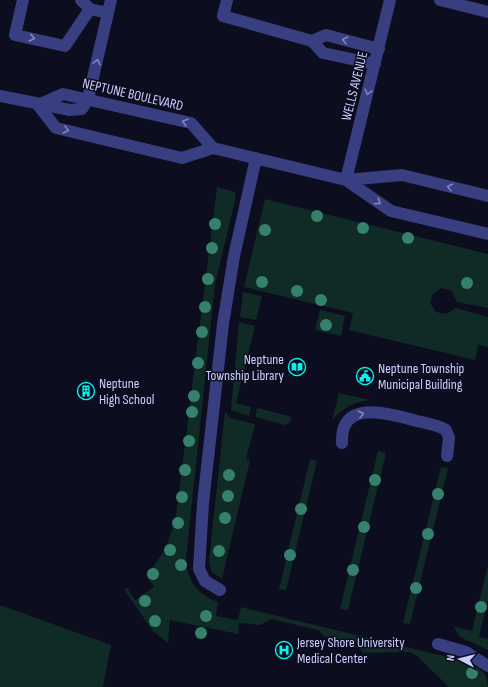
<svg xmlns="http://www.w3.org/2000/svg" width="488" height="687" viewBox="0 0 488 687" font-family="'Sofia Sans Condensed',sans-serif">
	<rect width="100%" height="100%" fill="#0d0d20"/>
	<path fill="#102a26" d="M217 187 235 192V201L215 284 186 559C187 581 198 595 218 602L216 616 238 620 241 607 464 661C477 666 488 672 488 687H449L417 656 410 652 363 653 355 641 336 640 334 636 325 637 318 630 271 619 260 625 239 623 238 634 170 620 168 643 152 630 124 589 127 588 135 600 154 587 146 575C163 557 170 540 176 516Z
		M265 199 488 254V308L457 302 452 291 442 288 433 294 430 303 436 312 446 314 456 308 488 317V347L478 345 475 360 349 330 353 313 244 287Z
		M243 292 262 296 256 320 240 317Z
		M320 310 345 316 341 336 315 330Z
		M239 322 255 326 236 403 251 407 249 416 231 410Z
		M339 393 370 400C353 402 342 408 332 421Z
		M257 408 292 417 290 422 285 425 255 417Z
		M225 411 230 418 255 424 246 459 250 460 222 579 212 572 209 561Z
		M378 451 386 453 348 610 340 609Z
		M310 459 317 461 286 590 279 589Z
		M441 467 448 468 410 624 403 623Z
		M488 565V599L479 637 488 639V650L460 637 455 629V627L472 631Z
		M0 605 111 645 103 687H0Z"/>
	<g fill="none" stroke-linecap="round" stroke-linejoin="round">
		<path stroke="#373f80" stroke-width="12" d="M23 0 15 35 65 46 90 9
			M81 0 90 9 108 13
			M227 0 223 16 312 41 323 53 375 64
			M440 0 488 12
			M312 41 326 35 379 49
			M0 96 70 110 82 109 88 99 111 0
			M38 105 56 128 182 158 213 148 346 180 402 175 488 196
			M38 105 63 94 191 123 213 148
			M346 180 390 0
			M346 180 391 211 488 234
			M342 443C340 399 387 413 413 420 423 423 436 424 446 430L449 438 447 456
			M220 590 205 581 199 569 203 503 223 324 234 256 256 158
			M438 644 466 652 488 666"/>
	</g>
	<g fill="#36816c">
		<circle cx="317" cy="216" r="6"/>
		<circle cx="215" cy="224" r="6"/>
		<circle cx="363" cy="228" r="6"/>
		<circle cx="265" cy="230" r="6"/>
		<circle cx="408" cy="238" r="6"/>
		<circle cx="212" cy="248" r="6"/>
		<circle cx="208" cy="279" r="6"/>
		<circle cx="262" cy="282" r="6"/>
		<circle cx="467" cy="283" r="6"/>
		<circle cx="297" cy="291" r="6"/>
		<circle cx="321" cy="300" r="6"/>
		<circle cx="205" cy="307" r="6"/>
		<circle cx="326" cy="325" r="6"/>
		<circle cx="202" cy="332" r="6"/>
		<circle cx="198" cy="363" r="6"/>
		<circle cx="194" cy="396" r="6"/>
		<circle cx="192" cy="412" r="6"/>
		<circle cx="189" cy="441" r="6"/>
		<circle cx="185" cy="470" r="6"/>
		<circle cx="229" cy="475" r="6"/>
		<circle cx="375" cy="480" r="6"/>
		<circle cx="438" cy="494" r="6"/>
		<circle cx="228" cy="496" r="6"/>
		<circle cx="182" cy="497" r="6"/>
		<circle cx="301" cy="509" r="6"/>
		<circle cx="225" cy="518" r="6"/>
		<circle cx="178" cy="523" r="6"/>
		<circle cx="364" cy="527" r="6"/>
		<circle cx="428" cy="534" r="6"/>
		<circle cx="170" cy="550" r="6"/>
		<circle cx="219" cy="551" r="6"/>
		<circle cx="290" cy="555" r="6"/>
		<circle cx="181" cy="565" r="6"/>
		<circle cx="353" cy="570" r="6"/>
		<circle cx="153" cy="574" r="6"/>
		<circle cx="416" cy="588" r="6"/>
		<circle cx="145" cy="601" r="6"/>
		<circle cx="481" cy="607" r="6"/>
		<circle cx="206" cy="616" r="6"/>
		<circle cx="155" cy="621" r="6"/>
		<circle cx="201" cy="633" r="6"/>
		<circle cx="472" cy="673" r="6"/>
	</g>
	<defs><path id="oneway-chevron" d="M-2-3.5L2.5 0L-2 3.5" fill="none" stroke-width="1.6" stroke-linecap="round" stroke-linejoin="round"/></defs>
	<g stroke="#8286c0">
		<use href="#oneway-chevron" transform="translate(32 38) rotate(12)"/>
		<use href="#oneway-chevron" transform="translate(345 40) rotate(-166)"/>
		<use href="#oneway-chevron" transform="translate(97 62) rotate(-77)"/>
		<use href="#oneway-chevron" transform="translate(368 92) rotate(104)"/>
		<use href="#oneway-chevron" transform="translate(185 122) rotate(-163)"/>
		<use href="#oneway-chevron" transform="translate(66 130) rotate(14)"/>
		<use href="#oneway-chevron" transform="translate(450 187) rotate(-166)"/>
		<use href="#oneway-chevron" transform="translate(378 202) rotate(34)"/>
		<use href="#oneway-chevron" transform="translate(361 414) rotate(-14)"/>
	</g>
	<defs>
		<g id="library-ring" transform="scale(0.9)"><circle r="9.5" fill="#0d0d20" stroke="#00f7ed" stroke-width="1.5"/><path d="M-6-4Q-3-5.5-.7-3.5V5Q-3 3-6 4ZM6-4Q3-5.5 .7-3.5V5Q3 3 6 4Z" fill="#00f7ed"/></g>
		<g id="civic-ring" transform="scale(0.9)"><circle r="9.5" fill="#0d0d20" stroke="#00f7ed" stroke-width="1.5"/><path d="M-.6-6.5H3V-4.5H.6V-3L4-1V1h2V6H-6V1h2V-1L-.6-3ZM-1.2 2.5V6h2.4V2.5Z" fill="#00f7ed"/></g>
		<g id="building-ring" transform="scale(0.9)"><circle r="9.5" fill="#0d0d20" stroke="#00f7ed" stroke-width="1.5"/><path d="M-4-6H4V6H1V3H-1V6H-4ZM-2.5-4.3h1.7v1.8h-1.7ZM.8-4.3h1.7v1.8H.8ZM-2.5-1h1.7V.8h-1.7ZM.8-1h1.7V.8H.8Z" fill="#00f7ed"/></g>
		<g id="hospital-ring" transform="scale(0.9)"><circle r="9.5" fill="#0d0d20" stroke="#00f7ed" stroke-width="1.5"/><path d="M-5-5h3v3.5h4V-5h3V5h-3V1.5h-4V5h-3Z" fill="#00f7ed"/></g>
	</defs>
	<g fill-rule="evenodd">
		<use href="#library-ring" x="297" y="367"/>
		<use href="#civic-ring" x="365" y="376"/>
		<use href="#building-ring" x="86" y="391"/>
		<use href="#hospital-ring" x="284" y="650"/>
	</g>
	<g text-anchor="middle" stroke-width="3" stroke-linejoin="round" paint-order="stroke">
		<g font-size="14" fill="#cccdff" stroke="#0d0d20">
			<text transform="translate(354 86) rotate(-76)" y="5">WELLS AVENUE</text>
			<text transform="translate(133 94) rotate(13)" y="5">NEPTUNE BOULEVARD</text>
		</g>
		<g font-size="14" fill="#cccdff" stroke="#0d0d20" text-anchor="start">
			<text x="284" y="364" text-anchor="end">Neptune<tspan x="284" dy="16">Township Library</tspan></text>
			<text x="378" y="373">Neptune Township<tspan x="378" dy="16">Municipal Building</tspan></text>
			<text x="99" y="388">Neptune<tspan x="99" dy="16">High School</tspan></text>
			<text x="297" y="647">Jersey Shore University<tspan x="297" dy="16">Medical Center</tspan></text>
		</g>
	</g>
	<g transform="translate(460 659) rotate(277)" stroke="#0d0d20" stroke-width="3" paint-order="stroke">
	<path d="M0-3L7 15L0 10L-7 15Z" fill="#cccdff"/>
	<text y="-6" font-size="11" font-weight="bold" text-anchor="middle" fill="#cccdff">N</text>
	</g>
</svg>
